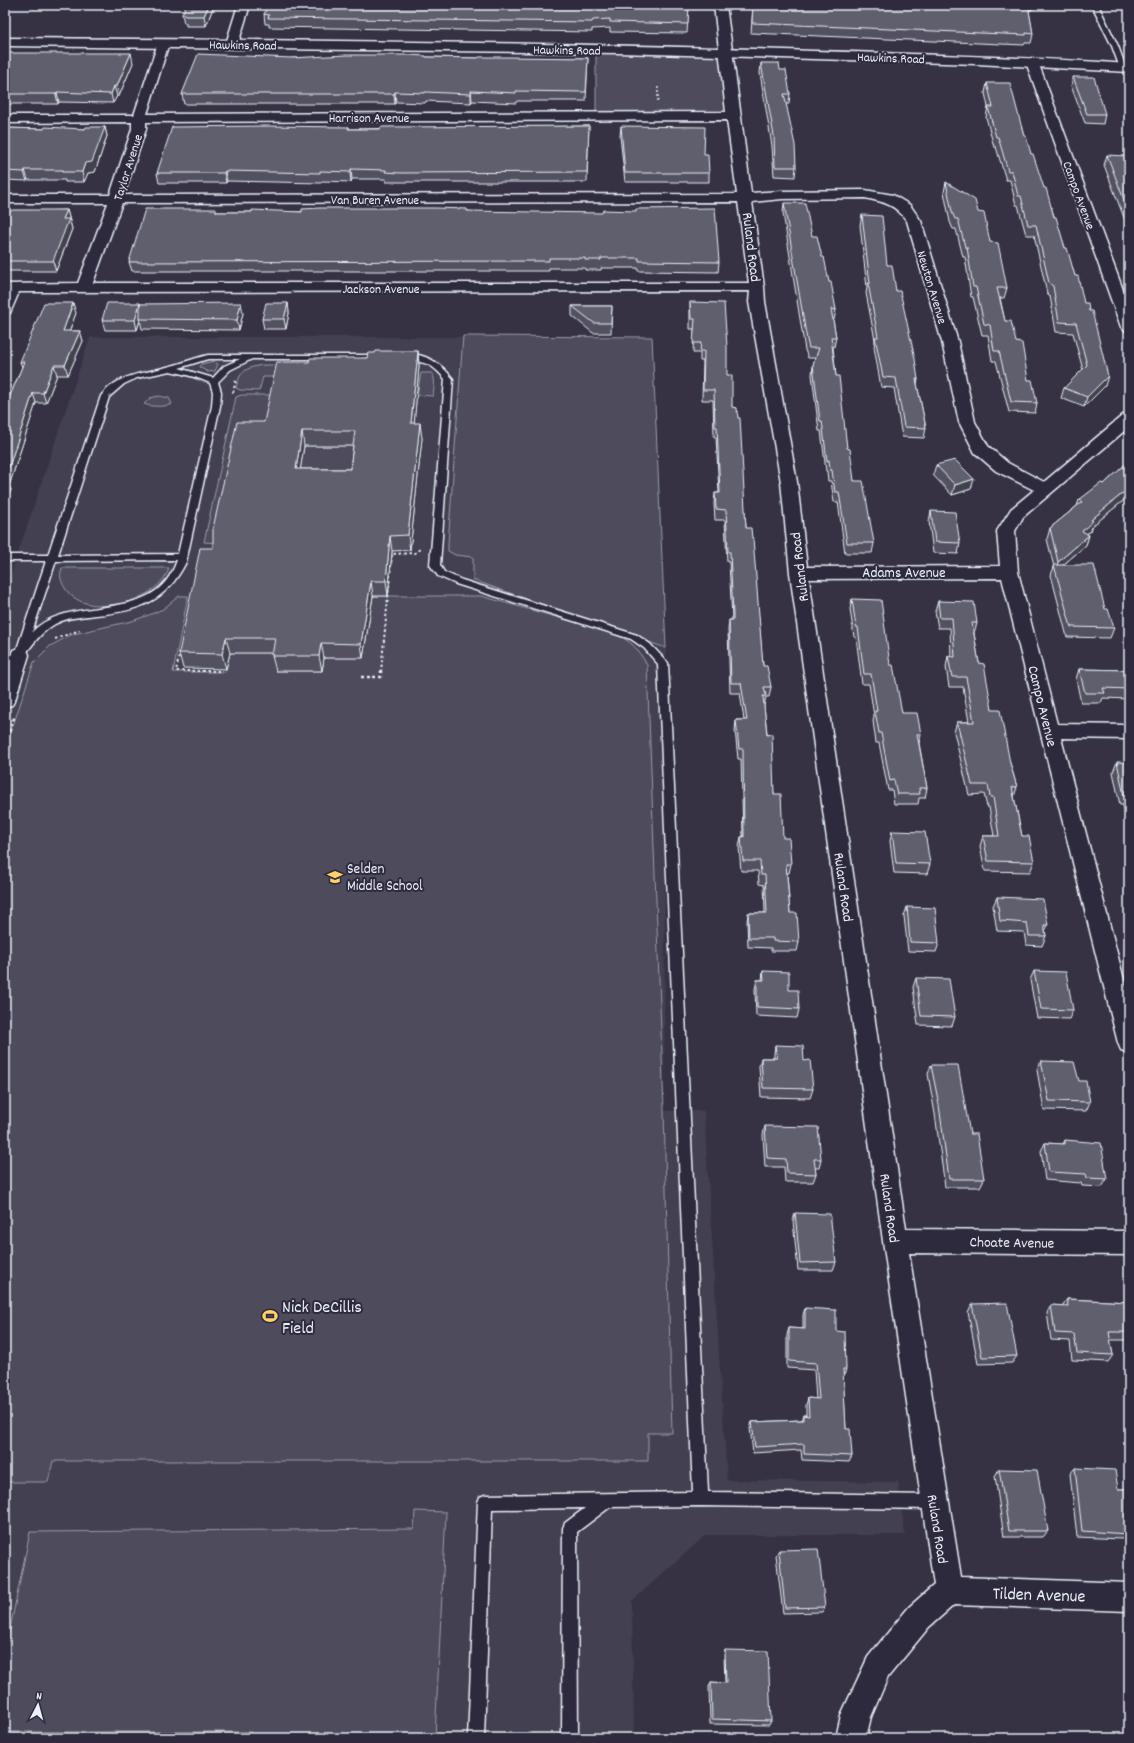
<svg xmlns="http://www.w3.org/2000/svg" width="1134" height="1743" viewBox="0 0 1134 1743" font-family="Dekko,sans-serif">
	<rect width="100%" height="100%" fill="#363244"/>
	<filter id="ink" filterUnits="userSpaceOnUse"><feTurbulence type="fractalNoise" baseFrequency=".025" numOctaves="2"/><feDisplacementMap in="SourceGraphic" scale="8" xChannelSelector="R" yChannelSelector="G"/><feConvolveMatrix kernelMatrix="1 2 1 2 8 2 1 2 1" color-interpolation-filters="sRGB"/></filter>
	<g filter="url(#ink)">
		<path fill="#433f51" d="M90 337H652L666 648 664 1110 347 1109 704 1111 727 1480 898 1482 905 1535H706L632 1601 634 1738H5V592Z"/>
		<path fill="#4d4b5c" stroke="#9a9eaa" d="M596 49 726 51 733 116H596Z
			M463 336 652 337 666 648 473 580V557L455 555 448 551V544Z
			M214 361 218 364 215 371 208 372 199 367 201 364Z
			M264 365 365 366 311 377H263L259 391 240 390 236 388C239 372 246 367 264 365Z
			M421 373H432C436 381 434 387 433 396L417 395Z
			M241 395H275L217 543 204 542 236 397Z
			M159 396 169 398 172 404C166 407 150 407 144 404L150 398Z
			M304 446H357L352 484H298Z
			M62 568H169C158 605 77 623 62 582 60 577 60 574 62 568Z
			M179 596H188L173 672H225L230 653H278L276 671H322L324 658H363L373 596H481L613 633C631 641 637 647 647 665L664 1110 672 1433H648V1461H53L48 1482H5V750L34 662 50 646 73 634 132 621 149 615 163 609Z
			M415 1511 446 1512 435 1738H250L251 1732H5V1653L30 1532 414 1529Z"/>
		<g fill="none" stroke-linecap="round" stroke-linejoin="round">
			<g stroke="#e8f1f8" stroke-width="3">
				<path id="service" d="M1092 5H1098L1118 46 1126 68 1125 69 1120 68 1112 46Z
					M208 355H381L385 357 381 359H252L230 370 218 382 221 392 220 406 186 562C166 602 139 611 96 615 82 617 67 617 55 624 41 632 32 645 23 657H17L15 655 46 561H5V555H48L101 396C118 374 142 374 167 367 181 364 194 358 208 355ZM208 359H240L224 366 213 378 179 368ZM170 371C184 374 197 377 210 383L213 392 212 406 178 554 58 555 109 397 124 384 137 378ZM177 560C155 628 72 591 32 632L56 561Z
					M402 355C423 351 441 363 453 379L440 565 444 572 462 580 637 635 650 644 668 663 708 1492 934 1495 939 1497 941 1502 939 1507 934 1509 701 1506 610 1507 577 1532 578 1738H562L563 1528 565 1523 585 1508 492 1509 484 1738H468L478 1502 480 1497 485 1495 693 1492 658 664 644 648 631 639 456 584 438 576 430 565 445 379C428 359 424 364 402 359Z"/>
			</g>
			<g stroke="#e8f1f8" stroke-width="3">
				<path id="minor" d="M238 5H250L238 44 236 47H228L226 44Z
					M714 5H726L751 193 782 191 865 190 893 195 910 205 921 221 958 342 975 422 988 446 1008 463 1044 482 1123 415 1129 414V427L1023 517 1015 531 1018 572 1057 724 1129 725V739L1061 738 1129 999V1053L1121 1050 1118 1043 1002 578 809 579 906 1229 1129 1231V1255L909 1253 961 1577 1129 1583V1611L954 1605 929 1627 888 1677 871 1717 866 1738H836L841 1715 868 1657 909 1607 934 1585 883 1241 790 573 781 482 749 302 750 291 19 292 10 313 5 315V284L78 283 108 203H5V195H110L132 129V122L5 123V115H134L159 40H167L169 43 147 114 726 112ZM727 120 737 194 124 195 146 129V122ZM865 198C884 202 895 204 907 221L942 342 959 422 975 453 996 471 1034 490 1011 509 997 531 1000 566 807 567 797 482 765 302 764 287 752 202 782 199ZM738 202 749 283H93L122 203Z
					M1032 58 1036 59 1038 62 1129 306V332L1124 330 1121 327 1026 62 1028 59Z
					M20 648 27 650 29 655 15 700 12 705 5 707V672L13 650Z"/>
			</g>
			<g stroke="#e8f1f8" stroke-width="3">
				<path id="tertiary" d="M5 38C274 40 544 42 813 51 918 54 1024 57 1129 64V72L977 64 619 53 5 46Z"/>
			</g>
			<path stroke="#e8f1f8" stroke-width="1.5" stroke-dasharray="2 2" stroke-linecap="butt" d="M658 87V101"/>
			<path stroke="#e8f1f8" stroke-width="2" stroke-dasharray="2.5 2.5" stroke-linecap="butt" d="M233 393 236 380
				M55 639 80 630
				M180 652 176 671H223
				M381 672 392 554 415 553 420 549"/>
			<path stroke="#e8f1f8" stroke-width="2.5" stroke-dasharray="3 3" stroke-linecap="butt" d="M361 677H381V671
				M5 743 15 715"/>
			<use href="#service" fill="#2f2a3d" fill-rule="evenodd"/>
			<use href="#minor" fill="#2f2a3d" fill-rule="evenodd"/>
			<use href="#tertiary" fill="#2f2a3d" fill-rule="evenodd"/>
		</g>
		<path fill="#53515f" stroke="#e8f1f8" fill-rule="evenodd" d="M214 5 206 26H186V23H184L182 14Z
			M689 5 687 33 610 32V28L592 29V32L269 27V24H265L264 14Z
			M753 5 1039 6 1029 11 1033 34 1031 43H1025L1024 45 751 33Z
			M5 53 133 63 119 96H117L113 103 59 102 58 104H5Z
			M426 57 478 58H588L586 101H517L516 103 472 101 471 103 426 101 425 103 396 102 395 104H184L182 94 292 58Z
			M761 63 780 70 790 94 789 104H786L796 167 795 177 774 176 772 146 760 73Z
			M1073 77 1105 114 1103 124 1085 123 1071 86Z
			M987 83 1024 136 1031 154 1052 210 1075 276 1084 303 1105 386 1084 407 1061 398 1064 388 1083 370 1073 333 1056 332 1050 296 1047 293 1034 235H1026L1018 205H1016L1010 180H1006L996 147H994L986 117 988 107 985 93Z
			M589 126 587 182H386V179H352L351 182 322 181 321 183 227 181 226 183H159L157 173 349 127V129Z
			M621 126 704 154 709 173V182H625L620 136Z
			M105 127 107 136 95 172 88 173 84 182H65V180H28L27 181 5 180V128L44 129H85Z
			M1107 155 1129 162V237L1125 226 1126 223 1104 165Z
			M946 182 978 212 990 242 1007 288 1004 298H1000L1005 321 1016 342 1028 380 1037 403 1035 413 1009 412 996 361H992L988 335H982L973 297H971L965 257H963L956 229H953L950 222 944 192Z
			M784 203 812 236 822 257 836 310 834 320H833L836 337 834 347H833L836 376 847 448 854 481 874 543 872 553H845L838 502H834L831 481H828L827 471H826L821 431H819L812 375 813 365 815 358H808L805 350 783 213Z
			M67 210 72 229 56 271H5V212Z
			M468 211 719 262 718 272 638 271V268H601V270H585V268H549V271H132L129 262 217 212H252Z
			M862 215 887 265 896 291 918 380 917 384 926 428 924 438 902 437 894 388 881 387 874 347 875 340 866 293 867 288 860 225Z
			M690 302 727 375 732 407 738 418 746 528 752 538 763 666 771 687 769 697H766L764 706 774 794 783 838 791 864 789 873H787L790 913 799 942 797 951H771V948L748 947 747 922 748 913H765L764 885 759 884 758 871H741L739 847 741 837H743L741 759H738L735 730 736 720H744L740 693H730L728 630 729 620H732L729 562H727L725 520H715L714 503 715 493H719L716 437H714L713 400H702L703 361H700V353H693L694 329H690Z
			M288 303 289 313 286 329H264L262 319Z
			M140 304 243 313 239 330 142 329 140 320 137 330H105L102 320Z
			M572 306H612L611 333H593L572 316Z
			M76 313 69 331H80L83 341 68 375H57L46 403H36L9 486 11 490 5 504V408L22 367 20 362Z
			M418 351 419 366 414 423 422 438 410 550 392 551 388 596H373L363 658H324L322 671H276L272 656 273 653H230L226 669 183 668 179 653 213 548 264 422 309 362 367 358 375 353ZM304 446H353L350 469H300Z
			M1129 461V496L1091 527 1090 531 1087 534 1089 535 1086 545 1063 565 1105 609 1114 628 1110 638 1067 637 1051 575 1054 567 1047 539 1050 528 1077 506 1079 500 1104 484Z
			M936 465 971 489 952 495 933 475Z
			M931 511 960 543 958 554 933 553 929 521Z
			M852 599 890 665 902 713 921 734 919 743 927 788 925 798H919L918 804H894L892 790H888L879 743H876L873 721 874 716 869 684H862L856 637H854L850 609Z
			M938 601 977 623 974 633 979 663 992 710 1010 763 1017 787 1014 797 1022 836 1034 862 1030 872 985 871 980 846 983 836H994L989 807H987L984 794 969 795 954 732 957 722H969L963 687H949L946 667 948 656 951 657 950 628H938L935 611Z
			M1079 669 1129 670V699L1103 698 1101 703H1081L1076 679Z
			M1117 762 1129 763V831L1123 805H1120L1113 772Z
			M892 831 930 864 927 874 894 873 890 841Z
			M997 897 1048 925 1045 931 1046 936 1042 946 1026 945 1024 932 997 931 993 906Z
			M907 907 939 943 936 952 908 951 904 916Z
			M763 971 789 990 799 1009 797 1018 756 1016 755 989 757 980H762Z
			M1034 971 1073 1010 1069 1019 1037 1018 1030 980Z
			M916 978 955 1017 952 1026 918 1025 913 987Z
			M775 1045 813 1089 810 1098 761 1097 759 1066 761 1058H774V1054Z
			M1041 1061 1079 1081 1090 1102 1086 1111 1044 1110 1037 1070Z
			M931 1065 970 1134 984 1179 980 1187H945L935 1114 928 1074Z
			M765 1126 821 1159 819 1168H815L816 1174 813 1182H785L784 1167H765L763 1135Z
			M1065 1140 1107 1179 1102 1187 1082 1186 1081 1183 1045 1180 1041 1151 1045 1143 1063 1144Z
			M795 1213 836 1262 833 1270H798L793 1221Z
			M1067 1299 1129 1302V1340H1110L1113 1355 1108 1362 1072 1360 1070 1341 1051 1340 1047 1313 1051 1305 1062 1306Z
			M972 1304 1017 1356 1012 1363 978 1364 968 1312Z
			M805 1308 836 1331 846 1369 844 1376H843L846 1429 852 1456 849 1462 802 1460 801 1450 753 1453 750 1428 752 1422 801 1420 803 1415H806V1405L808 1398 816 1399 814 1370 787 1368V1335L789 1328 803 1329V1315Z
			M1075 1468 1118 1489H1129V1531H1127L1128 1534 1122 1539 1077 1537 1070 1474Z
			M999 1469 1048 1531 1043 1537H1004L995 1476Z
			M779 1550 825 1607 822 1612 783 1613 776 1555Z
			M725 1650 771 1721 769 1725 710 1724 709 1687 711 1682 725 1683 724 1655Z"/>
		<path fill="#43424d" stroke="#e8f1f8" d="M209 5H214L206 26 204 16Z
			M1028 5H1039L1026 12Z
			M131 53 133 63 119 96 117 86Z
			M114 86 117 96 113 103 111 94Z
			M471 91 472 101 471 103Z
			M57 92 59 102 58 104 56 94Z
			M395 92 396 102 395 104 394 94Z
			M105 127 107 136 95 172 88 173 84 182 82 172 85 163Z
			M351 169 352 179 351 182 350 172Z
			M25 170 28 180 27 181 24 172Z
			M225 171 227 181 226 183 224 173Z
			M67 210 72 229 56 271 53 261 63 219Z
			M73 303 76 313 66 341 63 331Z
			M140 303 142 313 140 319V320L137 330 135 320Z
			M241 303 243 313 239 330 237 320Z
			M288 303 289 313 286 329 284 319Z
			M80 331 83 341 68 375 65 365Z
			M418 351 419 366 413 438 411 423Z
			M54 365 57 375 46 403 43 393Z
			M1108 376 1105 386 1084 407 1087 397Z
			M33 393 36 403 9 486 11 490 5 504V479Z
			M420 423 422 438 410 550 408 535Z
			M302 431 304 446 298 484 296 469Z
			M974 479 971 489 952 495 955 485Z
			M1129 488V496L1091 527 1090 531 1078 541 1082 531 1091 520Z
			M1089 535 1086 545 1056 571V570L1058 562Z
			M390 536 392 551 388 596 386 581Z
			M371 581 373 596 363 658 361 644Z
			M226 638 230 653 226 669 222 654Z
			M321 643 324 658 322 671 319 656Z"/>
		<path fill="#605e6e" stroke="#e8f1f8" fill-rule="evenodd" d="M186 5H209L204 16H185V14H182Z
			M268 5H689L688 24 610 22V19L593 20 592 22 268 18 269 15 264 14Z
			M753 5H1028L1033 34 1026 33V35L752 23Z
			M5 53H131L117 86H114L111 94 57 92 56 94H5Z
			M198 54 292 58 346 55H408L426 56V57L478 58 479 57H510L588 58 586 92 516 91V93L471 91V94L425 92V93L395 92 394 94H182Z
			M761 63H779L780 70H786L790 94H784L795 145 796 167H775L774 136Z
			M1073 77H1094L1105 114H1087Z
			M987 83H1010L1024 136H1026L1031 154H1033L1044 188H1046L1052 210 1054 217H1056L1065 248H1067L1075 276H1078L1084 303H1088L1089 311H1092L1108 376 1087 397 1064 388 1087 365 1076 323 1059 322 1053 286 1049 283 1036 225H1028L1021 196H1018L1012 171H1008L998 137H996L988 107H993Z
			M267 126 349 127 348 129H380L381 127 589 126 587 172 400 173 385 172 386 170 351 169 350 172 320 171V173L225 171 224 173H157L172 127Z
			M621 126 705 127 704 154H708L709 173H625Z
			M45 127 85 129 86 127H105L92 162 85 163 82 172H62L63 170H25L24 172 5 171V128L44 129Z
			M1107 155 1126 156 1129 162V213Z
			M946 182 975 200 978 212 984 213 990 242 998 243 1007 288H997L1005 321H1011L1016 342 1022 343 1028 380H1032L1037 403 1011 402 999 351H994L990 325 984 324 976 287H973L967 247H965L958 219H955L952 212Z
			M784 203H805L812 236H817L822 257H824L829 282H831L836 310 831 309 836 337H831L836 376H839L847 448 850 449 854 481H863L874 543H847L839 492H835L832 470H830L829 460 827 461 822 421H820L813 365 819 348H809L807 340Z
			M320 208H435L467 209V211L602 213 603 210 636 211V209L715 208 719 262 639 261V258H601V260H585V258H549V261L129 262 145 209H216V212H252V210L302 212V209Z
			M12 210H67L63 219H69L53 261H5V212H10Z
			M862 215 882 216 887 265H892L896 291H900L915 359 918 380 916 379 926 428 904 427 896 378 883 377 875 337H878L868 283 870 284Z
			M690 302 724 303 727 347V375H732V407L737 408 738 418H740L746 528H751L752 538H753L763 666H767L771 687H764L766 696H763L767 735 772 734 774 794H781L783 838H789L791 864H786L790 913H797L799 942 773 941V938H749L748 913H767L765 875H761L760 861H743L741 837H744L743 749H739L736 720H747L741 683H731L729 620H733V614L730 552H728L726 510 716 509 715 493H720L717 427H715L714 390H703L704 351H700L701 343H693L695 319H691Z
			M44 303H73L63 331H80L65 365H54L43 393H33L5 479V408L24 362H20Z
			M107 303H140L135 320H102Z
			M241 303 237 320 140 319V304Z
			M266 303H288L284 319H262Z
			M572 306H612L611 323H594Z
			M376 351H418L411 423H420L408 535 390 536 386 581H371L361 644 321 643 319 656H272L275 638H226L222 654 179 653 200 548H213V528L237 422H264L277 362H309L310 358H367L368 353H375ZM302 431H355L350 469H296Z
			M955 460 974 479 955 485 936 465Z
			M1129 461V488L1091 520 1093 521 1082 531 1089 535 1058 562 1050 528 1082 502 1079 500 1101 483 1104 484Z
			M5 480H7L5 485Z
			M931 511 955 512 960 543 935 542Z
			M1054 565H1094L1105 609H1108L1114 628 1071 627Z
			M852 599 881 600 890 665H893L902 713H917L921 734H917L927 788H919L920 794H897L894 780 890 781 881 733H879L875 711H877L871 674H864L858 627H856Z
			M938 601 974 602 977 623H972L979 663 984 664 992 710H1000L1010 763 1017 787H1012L1022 836H1029L1034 862 988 861 983 836H999L993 797H990L988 785H972L957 722H974L966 677H952L948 656 955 657 952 618H940Z
			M1079 669 1129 670V689L1103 688 1105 693H1085Z
			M1117 762 1129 763V803L1127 796H1124Z
			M892 831 925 832 930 864 896 863Z
			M997 897 1043 899 1048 925H1044L1046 936H1029L1027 923 1000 921Z
			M907 907 935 908 939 943 910 942Z
			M763 971 789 972V990H798L799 1009 757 1007V980H764Z
			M1034 971 1066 972 1073 1010 1041 1009Z
			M916 978 949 979 955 1017 921 1016Z
			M775 1045 803 1046 804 1061 810 1060 813 1089 763 1088 761 1058H777Z
			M1041 1061 1074 1062 1079 1081H1086L1090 1102 1049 1101Z
			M931 1065H958L970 1134H977L984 1179H949L939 1105Z
			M765 1126 818 1127 821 1159H814L816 1174 787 1173 786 1159 767 1158Z
			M1065 1140 1101 1143 1107 1179 1087 1178 1086 1174 1049 1172 1045 1143 1065 1144Z
			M795 1213 830 1214 836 1262 800 1263Z
			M1067 1299 1129 1302V1332H1109L1113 1355 1077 1353 1074 1334 1055 1333 1051 1305 1068 1306Z
			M1007 1303 1017 1356 982 1357 972 1304Z
			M805 1308 836 1310V1331L845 1332 846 1369H843L846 1429H850L852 1456 804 1454V1444L755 1447 752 1422 803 1420V1415L809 1416 808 1398 819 1399 816 1363 789 1361V1328L805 1329Z
			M1075 1468 1115 1470 1118 1489H1129V1524H1126L1128 1534 1082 1531Z
			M999 1469 1037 1470 1048 1531H1009Z
			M818 1549 825 1607 785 1608 779 1550Z
			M725 1650 768 1651 771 1721 712 1719 711 1682 726 1683Z"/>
	</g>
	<defs>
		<g id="school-bare" transform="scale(1.2)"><path d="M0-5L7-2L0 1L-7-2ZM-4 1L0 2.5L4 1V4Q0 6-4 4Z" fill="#ffd166" stroke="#2f2a3d" stroke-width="2.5" paint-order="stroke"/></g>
		<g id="stadium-bare" transform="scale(1.2)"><path d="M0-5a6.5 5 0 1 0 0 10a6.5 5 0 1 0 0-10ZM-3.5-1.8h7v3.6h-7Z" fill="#ffd166" stroke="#2f2a3d" stroke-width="2.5" paint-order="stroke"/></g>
	</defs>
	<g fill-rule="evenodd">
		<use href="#school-bare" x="335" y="877"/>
		<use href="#stadium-bare" x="270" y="1316"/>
	</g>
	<g text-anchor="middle" stroke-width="4" stroke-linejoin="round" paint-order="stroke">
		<g font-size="13" fill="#e8f1f8" stroke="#2f2a3d">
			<text transform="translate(243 44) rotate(1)" y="5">Hawkins Road</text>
			<text transform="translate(567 49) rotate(1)" y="5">Hawkins Road</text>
			<text transform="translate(891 57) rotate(2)" y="5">Hawkins Road</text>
			<text x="369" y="122">Harrison Avenue</text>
			<text transform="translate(127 167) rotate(-72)" y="5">Taylor Avenue</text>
			<text transform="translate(1080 195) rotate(70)" y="5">Campo Avenue</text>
			<text x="375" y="204">Van Buren Avenue</text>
			<text transform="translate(933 287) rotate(73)" y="5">Newton Avenue</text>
			<text x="381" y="293">Jackson Avenue</text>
		</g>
		<g font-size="15" fill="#e8f1f8" stroke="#2f2a3d">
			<text transform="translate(752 247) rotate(83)" y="5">Ruland Road</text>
			<text transform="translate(799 567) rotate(-97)" y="5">Ruland Road</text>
			<text x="904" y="577">Adams Avenue</text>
			<text transform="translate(1043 706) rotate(76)" y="5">Campo Avenue</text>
			<text transform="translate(844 887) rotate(82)" y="5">Ruland Road</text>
			<text transform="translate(890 1208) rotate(82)" y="5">Ruland Road</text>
			<text transform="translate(1012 1242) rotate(1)" y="5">Choate Avenue</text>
			<text transform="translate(938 1529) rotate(81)" y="5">Ruland Road</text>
		</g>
		<g font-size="15" fill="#e8f1f8" stroke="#2f2a3d" text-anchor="start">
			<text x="347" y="873">Selden<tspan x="347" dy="17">Middle School</tspan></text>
		</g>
		<g font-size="18" fill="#e8f1f8" stroke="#2f2a3d" text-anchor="start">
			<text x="282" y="1312">Nick DeCillis<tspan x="282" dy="21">Field</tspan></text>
		</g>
		<g font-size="18" fill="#e8f1f8" stroke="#2f2a3d">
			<text transform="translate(1039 1594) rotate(2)" y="6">Tilden Avenue</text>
		</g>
	</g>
	<rect width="1134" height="1743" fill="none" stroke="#2f2a3d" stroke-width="20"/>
	<rect x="10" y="10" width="1114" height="1723" fill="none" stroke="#e8f1f8" stroke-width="1.5" filter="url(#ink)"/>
	<g transform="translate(38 1705) rotate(6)" stroke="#2f2a3d" stroke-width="3" paint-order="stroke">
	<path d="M0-3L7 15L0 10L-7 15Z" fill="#e8f1f8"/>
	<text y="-6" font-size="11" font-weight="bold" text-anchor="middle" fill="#e8f1f8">N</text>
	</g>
</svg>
